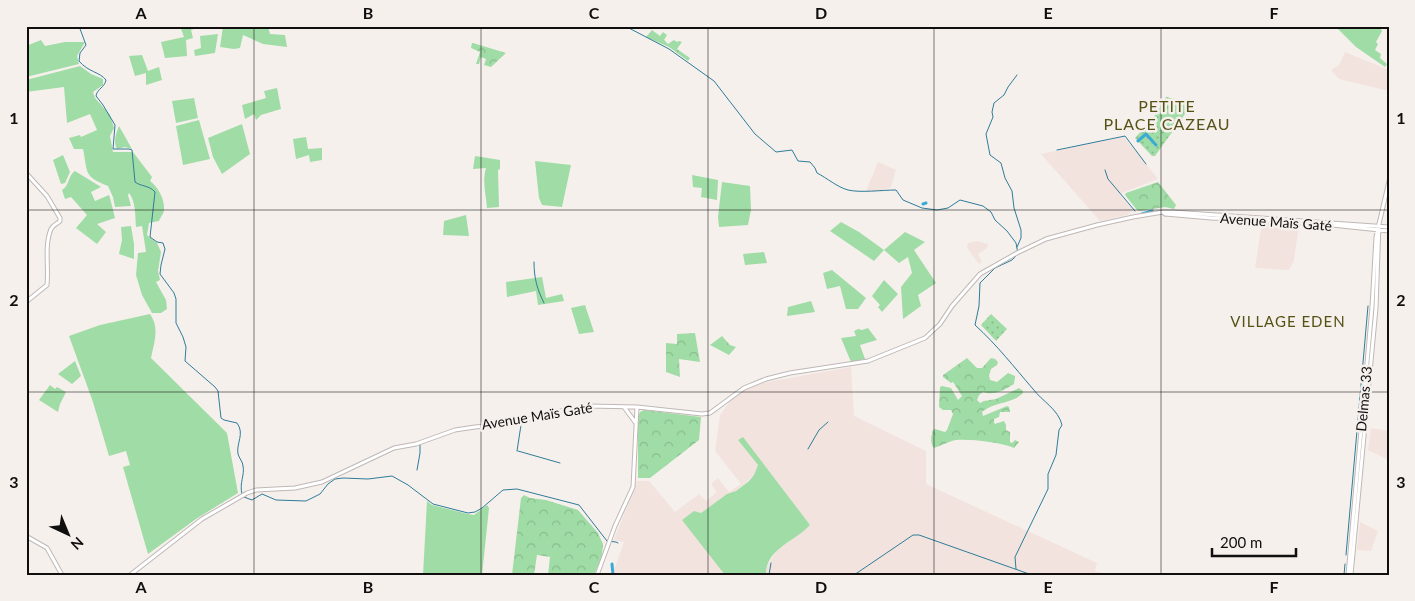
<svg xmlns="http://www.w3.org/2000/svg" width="1415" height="601" viewBox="0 0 1415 601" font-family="Lato,sans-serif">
	<defs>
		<pattern id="forest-crowns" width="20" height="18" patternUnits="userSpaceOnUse" patternTransform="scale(1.25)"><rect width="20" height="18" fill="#a0dca5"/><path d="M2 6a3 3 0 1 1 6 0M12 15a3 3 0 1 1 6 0" fill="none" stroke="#89bc8d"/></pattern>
		<pattern id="park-dots" width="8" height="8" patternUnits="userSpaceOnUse" patternTransform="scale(1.25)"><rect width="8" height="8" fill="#a0dca5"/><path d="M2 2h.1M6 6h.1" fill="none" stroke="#89bc8d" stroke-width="1.8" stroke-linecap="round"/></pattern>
	</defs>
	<rect width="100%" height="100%" fill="#f6f0ed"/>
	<path fill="#f2e3de" d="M1345 52 1389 70V91L1339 79 1331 70 1339 65Z
		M1124 137 1158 179 1119 194 1133 210 1127 215 1100 221 1041 154Z
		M878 162 896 170 891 187 882 191H866Z
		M1262 221 1299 225 1294 260 1289 270 1255 268Z
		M978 241 988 244 987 248 978 254 982 262 979 264 967 248 968 243Z
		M851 367 854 416 926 451V484L1097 563 1095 571 1109 575H766V568L776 552 810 525 738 440 758 465 754 475 736 491 719 500 701 513 694 511 722 572 725 575H615L614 570 624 542 614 540 637 481H649L675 512 699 494 706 501 717 492 711 484 718 478 729 492 741 484 715 451 720 415 735 395 757 384Z
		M1371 428 1389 431V460L1368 450Z
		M1360 522 1378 531 1371 551 1357 550Z"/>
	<path fill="#a0dca5" d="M180 26 201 27 191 30 193 38 186 40 187 56 165 58 161 42 184 37Z
		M223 26H268L270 34 285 35 287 47 263 44 243 35 240 48 234 49 220 47Z
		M1337 26H1379L1382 31 1376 42 1378 44 1375 50 1381 54 1380 58 1387 64 1385 67 1356 47 1336 27Z
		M218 34 215 53 195 56 194 50 201 48 200 36Z
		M41 40 45 46 65 42H85L77 56 79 64 26 77V46Z
		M142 55 148 71 159 67 162 80 146 85V73L135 76 129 56Z
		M80 66 91 74 103 79V85L93 92 95 98 110 115 114 128 110 136 113 152H133L152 177 150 181C158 187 165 199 164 210 164 213 160 218 159 221L149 223 147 235 157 243 161 252 158 271 160 280 156 282 166 300 167 309 161 313H152L142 295 136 275 138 253 146 252 142 226 136 227C135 215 136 202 129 193L128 195 131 206 115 207 113 197 108 186C83 176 88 173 83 149H74L69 138 80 135 81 137 97 130 90 114 67 123 64 87 26 92V80Z
		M277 88 281 109 261 115 256 120 254 114 245 119 242 105 266 98 264 91Z
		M194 98 198 118 176 123 172 101Z
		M199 120 210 159 183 165 176 126Z
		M242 124 250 154 222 174 213 157 208 138Z
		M119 126 132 149 125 147 117 149C113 141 116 134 119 126Z
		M306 137 308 149 322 148V160L310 162 309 155 296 159 293 139Z
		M63 155 70 172 65 183 61 184 53 160Z
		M475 156 500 160V169L498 170 499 207 487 208C486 194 482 182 486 168L473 169Z
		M535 161 571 165 562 207 542 205 539 198Z
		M75 171 101 187 91 192 95 201 109 195 110 198 115 218 97 224 106 232 97 244 76 228 87 215 71 197 65 199 62 190C70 185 68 175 75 171Z
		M692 175 718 180 717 200 701 197 702 188 693 187Z
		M722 182 750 186 751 210 748 225 719 227 718 217Z
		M466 215 469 236 443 235 444 221Z
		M841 222 859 232 884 250 905 232 925 242 914 250 936 283 918 295 921 306 903 319 901 287 912 273 908 257 899 263 884 250 874 261 830 231Z
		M131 226 134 244V259L119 254 122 240 121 227Z
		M764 252 767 263 745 265 743 254Z
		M832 270 866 298 858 309H846L840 286 827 289 823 273Z
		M542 277 546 298 562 294 564 301 538 305 536 291 507 297 506 282Z
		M884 280 898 294 882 312 878 307 880 305 872 296Z
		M811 301 815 312 787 316 788 307Z
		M585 305 594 332 579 334 571 308Z
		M150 314C160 328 154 343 151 358L227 433 238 493 196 519 148 554 123 467 130 465 126 451 109 456 93 402 69 336 100 325Z
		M868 328 877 340 860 345 865 359 851 362 841 338 856 336 854 331 858 329 862 330Z
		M75 361 81 376 72 384 58 374Z
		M50 385 55 389 57 387 66 392 60 404 58 412 39 400Z
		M743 437 810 525C796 541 765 549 766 575H725L682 520 694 511 701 513 727 494 736 491 749 481 754 475 758 465 738 440Z
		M427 501 432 505 468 514 474 515 487 505 489 508 482 575H423Z"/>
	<path fill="url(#forest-crowns)" d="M652 30 660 36 663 32 667 35 664 40 668 44 674 40 677 42 679 41 682 42 677 49 690 58 688 61 669 47 646 37Z
		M472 43H473L506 53 491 67 484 65 486 59 481 57 479 64H476L480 52 471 48Z
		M1158 182 1176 205 1174 209 1165 207 1140 211 1137 210 1125 195 1126 193Z
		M695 333 700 362 679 359 680 377 666 372V343L677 344V334Z
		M722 336 730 345 736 347 729 355 710 345Z
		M967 358 977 368H982L991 358 995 359 998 362 997 365 991 369 989 376 990 380 997 382 1008 373 1015 376 1014 384C1004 390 995 396 983 392L979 395 977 400 980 403 984 401 996 399 1019 388 1023 391V393C1012 404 993 402 982 412L983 416 1007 406 1009 407 1010 412H1000L999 417 994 419V422L995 424 1004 421 1006 425V430L1010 432V442L1012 443 1015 440 1019 442 1014 448C1000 442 971 439 956 440 949 441 941 446 934 448 930 444 931 436 933 430L935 429 945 432 947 430 953 414 951 410H943L939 407 940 387 942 386 951 388 958 400 962 396 953 382 951 383 943 377V375Z
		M644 410 701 417 699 440 650 478H638V417L640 412Z
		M524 495 530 498 546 500 578 510 598 533 603 544 602 556 594 575H548L550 557 537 555 534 575H512L521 498Z"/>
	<path fill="url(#park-dots)" d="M1166 97 1184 101 1190 107 1155 156H1152L1135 138 1156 114Z
		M991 314 1007 329 996 341 981 325Z"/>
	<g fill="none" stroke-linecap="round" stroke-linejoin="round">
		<path stroke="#2e7c99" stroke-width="1" d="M79 26 86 45 80 53 79 61C88 72 100 72 106 80 105 87 97 89 96 96L103 105 115 125 113 149H129L132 150 135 182C142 187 149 185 155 192L150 237 157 242 163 243 165 249 161 265 160 274 174 293 176 299V323L183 337 186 347 185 361 215 387 218 391 221 418 224 420 237 423C245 434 236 443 238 454 239 458 243 462 243 466 245 475 239 483 242 494
			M625 26 669 49 714 81 755 134 776 152 792 150 798 161 810 162 815 168 817 173C827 178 837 187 848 190 861 193 882 190 896 190L903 200 922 208 937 210 948 208 960 200 983 206 991 212 995 220 1007 231 1016 243 1018 254 1012 260 995 268 980 283 979 306 975 325C997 345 1014 367 1033 389 1043 402 1058 409 1062 425L1059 430 1056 455 1048 474V489L1015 557 1016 569
			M1017 75 1008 87 1004 95 994 103 992 112 993 117 986 134 990 155 1001 163 1005 178 1012 191 1014 208 1021 230V238L1017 247
			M1057 150 1125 136 1146 164
			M1105 170 1108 179 1135 211
			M534 262C534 278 537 289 544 303
			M515 424 521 425 517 451
			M808 449 819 430 828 422
			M518 451 560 463
			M417 470 420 453V444
			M244 497 252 500 262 494 276 500 306 501 320 494 328 484 335 479 343 478 368 479 392 476 408 485 433 504 468 513 475 512 482 508 503 490 517 489 579 505 607 541 616 542 618 543
			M1346 555 1368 306
			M769 575 771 563
			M854 575 913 535H919L1032 575
			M1344 575 1345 564"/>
		<path stroke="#3babd5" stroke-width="3" d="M1138 141 1146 134 1156 145
			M923 204 926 203
			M1142 214 1152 211
			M612 564 613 575"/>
		<g stroke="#bfb8b6" stroke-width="5">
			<path id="secondary" d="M26 173 47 196 60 218V221C57 224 53 225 51 229 44 246 49 267 47 285L26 302
				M1165 214 1163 212H1173L1389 227
				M1165 214 1211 218 1321 224
				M1332 225 1389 231
				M624 407 635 422
				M26 536 47 548 62 575
				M130 575 202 519 247 493 256 490 295 488 322 482 394 448 416 444 455 430 475 427 508 424 521 422 538 415 589 406 637 407 702 414 710 413 744 388 766 379 790 373 868 361 925 338 940 324 952 306 980 274 1017 253 1046 239 1097 225 1133 217 1163 212
				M597 575 615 526 633 487 637 407
				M1348 575 1372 307 1376 237 1389 181
				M1351 575 1376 308 1379 223"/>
		</g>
		<use href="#secondary" stroke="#fff" stroke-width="3"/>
	</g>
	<path fill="none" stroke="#110f0e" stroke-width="1" stroke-opacity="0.55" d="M254 26V575M481 26V575M708 26V575M934 26V575M1161 26V575M26 210H1389M26 392H1389"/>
	<g text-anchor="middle" stroke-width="5" stroke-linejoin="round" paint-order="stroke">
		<g font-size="14" fill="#110f0e" stroke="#f6f0ed">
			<text transform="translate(1276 222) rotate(4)" y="5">Avenue Maïs Gaté</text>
			<text transform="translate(1364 399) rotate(-85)" y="5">Delmas 33</text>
			<text transform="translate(537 416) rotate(-9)" y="5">Avenue Maïs Gaté</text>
		</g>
		<g font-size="15" letter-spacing="1" fill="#555215" stroke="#f6f0ed">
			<text x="1288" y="327">VILLAGE EDEN</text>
		</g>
		<g font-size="16" letter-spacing="1" fill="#555215" stroke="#f6f0ed">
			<text x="1167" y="112">PETITE<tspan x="1167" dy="18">PLACE CAZEAU</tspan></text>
		</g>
	</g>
	<rect width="1415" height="601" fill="none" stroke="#f6f0ed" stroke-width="55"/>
	<g transform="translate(68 534) rotate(136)" stroke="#f6f0ed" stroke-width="4" paint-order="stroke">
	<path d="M0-4L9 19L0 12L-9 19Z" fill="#110f0e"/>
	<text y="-8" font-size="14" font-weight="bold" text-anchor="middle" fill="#110f0e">N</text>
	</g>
	<path d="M1212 548v8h84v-8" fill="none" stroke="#110f0e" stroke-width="2.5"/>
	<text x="1220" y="548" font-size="15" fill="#110f0e" stroke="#f6f0ed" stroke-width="4" paint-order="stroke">200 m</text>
	<rect x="28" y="28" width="1360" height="546" fill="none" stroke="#110f0e" stroke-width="2"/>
	<g font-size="16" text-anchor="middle" font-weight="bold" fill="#110f0e">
		<text x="141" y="19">A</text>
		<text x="368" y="19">B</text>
		<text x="594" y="19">C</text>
		<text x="821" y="19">D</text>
		<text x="1048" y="19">E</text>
		<text x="1274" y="19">F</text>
		<text x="14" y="124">1</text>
		<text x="1401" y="124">1</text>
		<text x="14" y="306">2</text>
		<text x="1401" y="306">2</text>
		<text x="14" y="488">3</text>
		<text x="1401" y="488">3</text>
		<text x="141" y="593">A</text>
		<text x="368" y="593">B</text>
		<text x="594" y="593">C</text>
		<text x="821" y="593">D</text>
		<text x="1048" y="593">E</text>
		<text x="1274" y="593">F</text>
	</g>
</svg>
